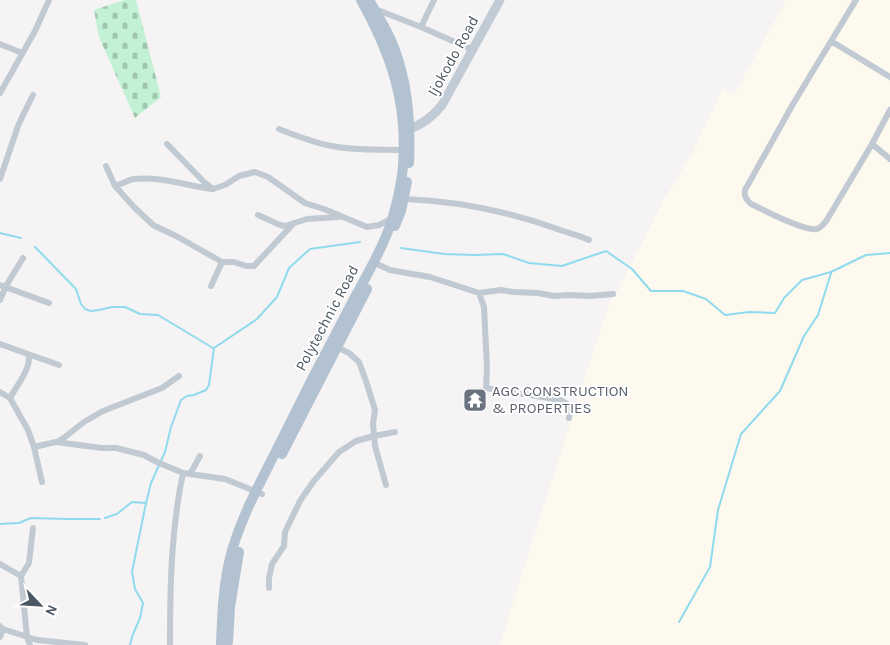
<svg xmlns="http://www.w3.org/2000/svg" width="890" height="645" viewBox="0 0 890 645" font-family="Karla,sans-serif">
	<defs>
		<pattern id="cemetery-stones" width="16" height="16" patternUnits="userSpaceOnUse" patternTransform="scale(1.25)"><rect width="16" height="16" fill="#c3f1d5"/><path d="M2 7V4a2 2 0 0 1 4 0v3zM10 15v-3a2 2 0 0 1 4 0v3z" fill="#a0c6b0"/></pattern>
	</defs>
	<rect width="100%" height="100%" fill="#f5f3f3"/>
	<path fill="#fdf9ef" d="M786 0H890V645H500L536 529 610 301 618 290 663 201 691 155 723 89 734 95Z"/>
	<path fill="url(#cemetery-stones)" d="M124 0H136L161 97 135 118 99 37 94 10Z"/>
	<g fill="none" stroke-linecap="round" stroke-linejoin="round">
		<path stroke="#90daee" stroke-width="2" d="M0 233 21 238
			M35 247 76 289 81 304 85 309 91 311 99 310 112 307H125L140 314 158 315 213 348
			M401 248 444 254 474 255 503 254 529 263 562 266 606 251 632 269 651 291H683L706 299 725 315 749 312 775 313 784 298 802 280 831 272 866 255 890 253
			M105 518 117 514 132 502 146 503
			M0 524 19 523 31 518 67 519H100
			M679 622 710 567 718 510 741 434 780 391 804 336 818 315 831 273
			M130 645 133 634 140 618 143 603 135 589 132 572 146 503 151 483 165 452 171 427 181 400 187 396 194 395 206 390 209 385 214 348 257 319 277 297 289 268 310 249 360 242"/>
		<path stroke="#c1cad2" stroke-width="6" d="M856 0 793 104 745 190C744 196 746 199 751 204 764 210 805 232 817 229 822 227 825 223 828 218L872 144 890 159
			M375 9 421 27 473 50
			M421 27 434 0
			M831 41 890 77
			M0 44 22 53
			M0 93 35 31 49 0
			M279 129C297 136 314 143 332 146 355 151 380 149 403 150
			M167 144 205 183 213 189 225 185 239 176 255 172 268 177 305 203 324 209 367 227 379 225 391 219
			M872 144 890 110
			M106 166 115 186 134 207 153 225 178 237 222 262H234L246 266H254L293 224
			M0 179 18 126 23 115 33 95
			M115 186C121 184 128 180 134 179 160 176 187 186 212 189
			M404 199C458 201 512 212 563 231 572 234 581 236 589 240
			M258 215 280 225 285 226 307 219 338 217
			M379 265 390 270 430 277 479 293 501 290 513 292 538 293 554 296 568 295 590 296 613 294
			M0 285 49 303
			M211 286 222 262
			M479 293 484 307 487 368 486 388 561 400 570 406 569 418
			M0 300 6 286 23 258
			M0 344 28 354C33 366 16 387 10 398
			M337 347 349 353 359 362 367 384 375 410 373 424 375 446 386 485
			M28 354 59 365
			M0 392 10 398 28 430 34 447 42 482
			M57 442 65 437 84 422 103 411 162 388 179 376
			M34 447 56 442 102 448H116L144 455 157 462 183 473 225 479 262 494
			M190 474 200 456
			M0 564 21 576
			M269 588V578L272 564 284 546 285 532 300 501 313 482 339 452 356 441 374 436 395 432
			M0 626 3 629 37 640 85 645
			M0 637 3 629
			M30 645 27 637 21 576 29 563 33 528
			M170 645C170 587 171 530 183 473"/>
		<path stroke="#c1cbd6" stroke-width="9" d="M403 130C419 128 432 117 442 105L500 0"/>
		<path stroke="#b3c2d1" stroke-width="10" d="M369 0C376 12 384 25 390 38 408 77 411 120 409 163
			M395 226 401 211 407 182
			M282 454 367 289
			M228 642 230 607 239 552
			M221 645C222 617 223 589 229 562 238 523 258 487 276 451 298 406 321 361 345 316 357 292 372 268 383 243 393 222 401 189 403 166 408 103 391 54 361 0"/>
	</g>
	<defs>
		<g id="temple-square" transform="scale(1.25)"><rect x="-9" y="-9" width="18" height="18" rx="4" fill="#6b7280" stroke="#fff"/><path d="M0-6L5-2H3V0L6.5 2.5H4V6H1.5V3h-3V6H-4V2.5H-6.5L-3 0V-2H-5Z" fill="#fff"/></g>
	</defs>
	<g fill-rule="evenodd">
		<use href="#temple-square" x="475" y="400"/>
	</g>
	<g text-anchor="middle" stroke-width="4" stroke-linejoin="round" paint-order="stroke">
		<g font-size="15" fill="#4a5661" stroke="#fff">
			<text transform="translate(453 56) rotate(-61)" y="5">Ijokodo Road</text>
			<text transform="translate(327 318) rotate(-62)" y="5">Polytechnic Road</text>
		</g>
		<g font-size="15" fill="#5b616d" stroke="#fff" text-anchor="start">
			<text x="492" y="396">AGC CONSTRUCTION<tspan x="492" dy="17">&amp; PROPERTIES</tspan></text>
		</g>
	</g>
	<g transform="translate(40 605) rotate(115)" stroke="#ffffff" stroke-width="4" paint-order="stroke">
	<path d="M0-4L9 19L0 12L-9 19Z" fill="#4a5661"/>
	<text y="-8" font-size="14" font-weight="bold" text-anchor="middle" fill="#4a5661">N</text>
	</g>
</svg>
